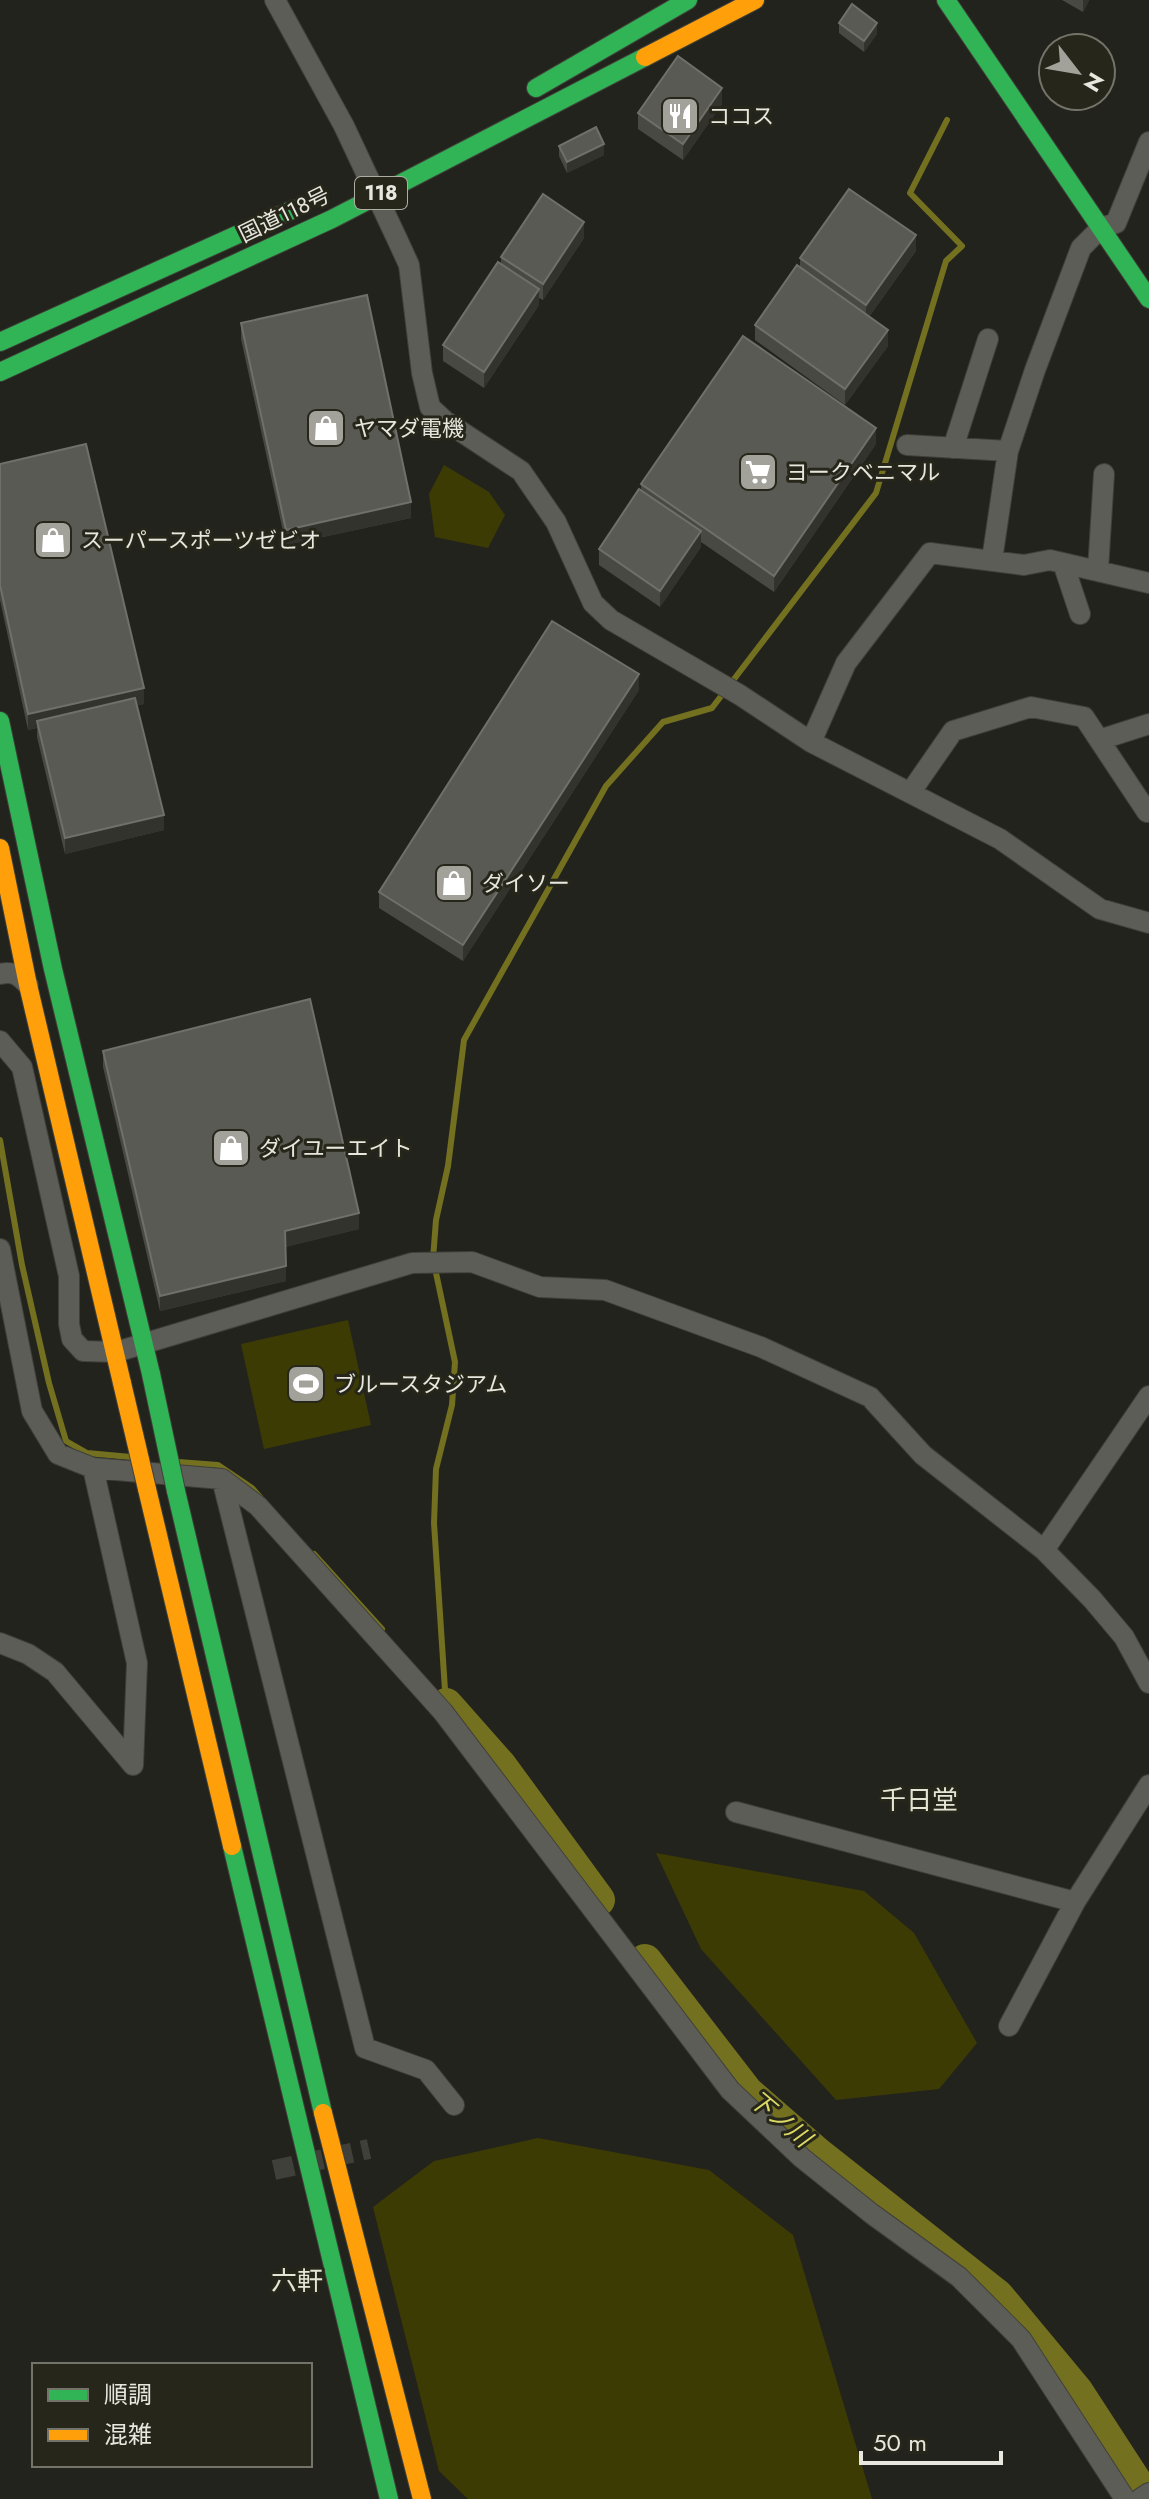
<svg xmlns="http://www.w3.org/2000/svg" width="1149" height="2499" viewBox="0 0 1149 2499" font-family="Jost,'Noto Sans JP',sans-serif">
	<rect width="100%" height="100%" fill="#23231d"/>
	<path fill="#3d3b04" d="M444 465 489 492 505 515 488 548 435 537 429 494Z
		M348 1320 371 1425 264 1449 241 1344Z
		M656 1853 864 1891 914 1933 977 2043 939 2089 836 2100 701 1949Z
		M538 2138 709 2170 793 2235 872 2499H468L439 2471 373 2207 434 2161Z"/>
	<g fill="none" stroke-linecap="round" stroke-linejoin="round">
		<path stroke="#737020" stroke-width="6" d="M0 1140 22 1265 49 1383 66 1441 87 1453 131 1457
			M178 1462 218 1465 252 1488 260 1497
			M314 1554 382 1629
			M446 1705 434 1523 436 1469 452 1405 455 1362 433 1259 436 1220 448 1166 464 1040 606 786 663 722 712 708 876 493 946 261 962 246 910 193 947 120"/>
		<path stroke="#737020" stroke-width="34" d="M446 1705 500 1766 598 1900
			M645 1961 746 2092 816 2153 997 2296 1076 2391 1146 2499"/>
		<path stroke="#40403a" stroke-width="20" stroke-dasharray="20 10" stroke-linecap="butt" d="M274 2170 369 2149"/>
		<g stroke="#40403a" stroke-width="22">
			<path id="street" d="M275 0 344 126
				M398 241 409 265 422 373 430 407 445 421 521 471 556 522 593 603 611 620 740 695 811 742 1000 839 1100 909 1149 923
				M907 445 1008 451
				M953 448 988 339
				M992 560 1008 451 1035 370 1081 248 1101 228 1116 223 1149 142
				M1063 563 1080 614
				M1098 570 1104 474
				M1099 740 1149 724
				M811 742 846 663 930 553 1024 565 1050 560 1149 583
				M910 793 953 731 1031 707 1084 717 1147 812 1149 811
				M0 974C14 971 19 975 28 985
				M0 1041 22 1067 69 1276V1324L72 1339 83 1351 116 1352 412 1263 472 1262 540 1287 605 1290 761 1347 870 1397 923 1455 1044 1550 1092 1599 1124 1637 1149 1683
				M0 1249 32 1411 58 1454 93 1468 222 1479 258 1506 443 1712 730 2090 802 2158 872 2214 959 2277 1021 2339 1125 2499
				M93 1468 137 1663 133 1765
				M222 1479 365 2048 426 2070 454 2105
				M1044 1550 1149 1396
				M0 1643 28 1654 55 1672 133 1765
				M736 1812 1075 1902
				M1009 2026 1075 1902 1149 1785
				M1140 2499 1149 2493"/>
		</g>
		<g stroke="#40403a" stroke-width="20">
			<path id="fast" d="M946 0 1149 299
				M536 88 688 0
				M0 342 294 209
				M0 372 332 219 645 57
				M0 721 53 969 151 1374
				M176 1491 323 2113
				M232 1846 389 2499"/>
		</g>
		<g stroke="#40403a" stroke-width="20">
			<path id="slow" d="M645 57 755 0
				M0 848 28 985 122 1383
				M147 1489 232 1846
				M323 2113 422 2499"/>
		</g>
		<use href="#street" stroke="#5d5d58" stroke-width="20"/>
		<use href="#fast" stroke="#30b455" stroke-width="18"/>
		<use href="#slow" stroke="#ff9f0a" stroke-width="18"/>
		<g stroke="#40403a" stroke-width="22" stroke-linecap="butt">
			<path id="street-bridge" d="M344 126 398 241"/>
		</g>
		<g stroke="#40403a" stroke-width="20" stroke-linecap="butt">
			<path id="fast-bridge" d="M151 1374 176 1491"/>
		</g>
		<g stroke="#40403a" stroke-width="20" stroke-linecap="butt">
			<path id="slow-bridge" d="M122 1383 147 1489"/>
		</g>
		<use href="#street-bridge" stroke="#5d5d58" stroke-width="20"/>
		<use href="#fast-bridge" stroke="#30b455" stroke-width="18"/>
		<use href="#slow-bridge" stroke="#ff9f0a" stroke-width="18"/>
	</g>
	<path fill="#494944" d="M1062 0H1089L1083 12Z
		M839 23 877 34 864 52 839 33Z
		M722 104 683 160 638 129V113Z
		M559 146 604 155 567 173 559 156Z
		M584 238 543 300 539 298V305L484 388 443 361V345L501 264V257Z
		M916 251 869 317 888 346 845 405 755 340V325L800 267V258Z
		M241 323 411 518 286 545 241 339Z
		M876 444 774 592 701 542V547L660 607 599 565V549L641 490V484Z
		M0 464 144 704 137 705 164 830 65 854 37 737V728L28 730 0 600Z
		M639 690 463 961 379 908V892Z
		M103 1051 359 1229 285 1247 286 1281 160 1311 103 1067Z"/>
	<path fill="#33332d" d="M1083 0H1089L1083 12Z
		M877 23V34L864 52V41Z
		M722 88V104L683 160V144Z
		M604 144V155L567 173V162Z
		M584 222V238L543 300V284Z
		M916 235V251L866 321V305Z
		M539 289V305L484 388V372Z
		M888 330V346L845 405V389Z
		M876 428V444L774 592V576Z
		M411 502V518L286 545V530Z
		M701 531V547L660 607V591Z
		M639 674V690L463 961V945Z
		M144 688V704L39 728 37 721V728L28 730V714Z
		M164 815V830L65 854V838Z
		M359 1213V1229L285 1247V1231Z
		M286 1266V1281L160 1311V1296Z"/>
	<path fill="#5a5a54" stroke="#70706a" stroke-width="2" d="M852 4 877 23 864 41 839 23Z
		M678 56 722 88 683 144 638 113Z
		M596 127 604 144 567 162 559 146Z
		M849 189 916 235 866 305 800 258Z
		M543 194 584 222 543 284 501 257Z
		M498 262 539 289 484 372 443 345Z
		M797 265 888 330 845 389 755 325Z
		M367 295 411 502 286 530 241 323Z
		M743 336 876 428 774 576 641 484Z
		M86 444 144 688 28 714 0 585V464Z
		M639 489 701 531 660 591 599 549Z
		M552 621 639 674 463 945 379 892Z
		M135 698 164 815 65 838 37 721Z
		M310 999 359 1213 285 1231 286 1266 160 1296 103 1051Z"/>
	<defs>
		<g id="restaurant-square" transform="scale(2)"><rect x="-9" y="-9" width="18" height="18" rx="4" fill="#a2a29b" stroke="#26261a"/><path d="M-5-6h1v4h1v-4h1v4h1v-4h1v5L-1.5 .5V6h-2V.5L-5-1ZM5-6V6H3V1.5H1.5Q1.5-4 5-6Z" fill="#fff"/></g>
		<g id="shop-square" transform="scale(2)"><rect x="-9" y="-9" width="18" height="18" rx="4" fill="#a2a29b" stroke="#26261a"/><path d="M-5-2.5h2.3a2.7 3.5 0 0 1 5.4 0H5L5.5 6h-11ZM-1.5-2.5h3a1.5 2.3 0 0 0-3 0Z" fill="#fff"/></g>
		<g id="supermarket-square" transform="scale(2)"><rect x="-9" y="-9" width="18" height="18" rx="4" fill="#a2a29b" stroke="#26261a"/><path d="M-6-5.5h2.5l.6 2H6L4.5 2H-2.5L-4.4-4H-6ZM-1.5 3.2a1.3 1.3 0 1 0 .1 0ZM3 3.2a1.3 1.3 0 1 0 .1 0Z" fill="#fff"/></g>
		<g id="stadium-square" transform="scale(2)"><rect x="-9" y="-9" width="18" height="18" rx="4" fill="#a2a29b" stroke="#26261a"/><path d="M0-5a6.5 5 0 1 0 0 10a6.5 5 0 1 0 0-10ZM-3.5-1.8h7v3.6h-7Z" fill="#fff"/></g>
	</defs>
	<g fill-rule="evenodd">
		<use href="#restaurant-square" x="680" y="116"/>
		<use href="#shop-square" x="326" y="428"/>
		<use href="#supermarket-square" x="758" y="472"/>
		<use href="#shop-square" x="53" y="540"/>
		<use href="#shop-square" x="454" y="883"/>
		<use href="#shop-square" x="231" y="1148"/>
		<use href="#stadium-square" x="306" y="1384"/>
	</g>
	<g text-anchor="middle" stroke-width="6" stroke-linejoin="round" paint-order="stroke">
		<rect fill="#26261a" stroke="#adada4" stroke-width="2" x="355" y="177" width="52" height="32" rx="6"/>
		<g font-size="20" font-weight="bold" fill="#e7e7df">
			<text x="381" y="200">118</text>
		</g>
		<g font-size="22" fill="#e7e7df" stroke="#26261a" text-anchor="start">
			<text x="708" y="124">ココス</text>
			<text x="354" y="436">ヤマダ電機</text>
			<text x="786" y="480">ヨークベニマル</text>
			<text x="81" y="548">スーパースポーツゼビオ</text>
			<text x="482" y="891">ダイソー</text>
			<text x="259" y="1156">ダイユーエイト</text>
			<text x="334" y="1392">ブルースタジアム</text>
		</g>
		<g font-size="22" fill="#e7e7df" stroke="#26261a">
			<text transform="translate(284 214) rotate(-26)" y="8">国道118号</text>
		</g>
		<g font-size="24" font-style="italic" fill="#ddd966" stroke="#26261a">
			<text transform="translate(780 2119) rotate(40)" y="8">下ノ川</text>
		</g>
		<g font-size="26" fill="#e5e5d5" stroke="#26261a">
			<text x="919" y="1809">千日堂</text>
			<text x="297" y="2290">六軒</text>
		</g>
	</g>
	<rect x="32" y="2363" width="280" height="104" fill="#26261a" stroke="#737369" stroke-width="2"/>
	<rect x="48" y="2389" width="40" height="12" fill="#30b455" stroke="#737369" stroke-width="2"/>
	<text x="104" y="2403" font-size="24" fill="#e7e7df">順調</text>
	<rect x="48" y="2429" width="40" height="12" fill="#ff9f0a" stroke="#737369" stroke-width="2"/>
	<text x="104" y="2443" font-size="24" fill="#e7e7df">混雑</text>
	<g transform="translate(1077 72) rotate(121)"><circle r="38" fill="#26261a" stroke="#737369" stroke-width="2"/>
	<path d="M0-6L14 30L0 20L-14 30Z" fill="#a2a29b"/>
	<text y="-12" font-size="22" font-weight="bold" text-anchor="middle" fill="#e7e7df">N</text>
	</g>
	<path d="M861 2451v12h140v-12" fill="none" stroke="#e7e7df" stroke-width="4"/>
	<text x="873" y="2451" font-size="24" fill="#e7e7df" stroke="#26261a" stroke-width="6" paint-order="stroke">50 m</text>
</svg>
